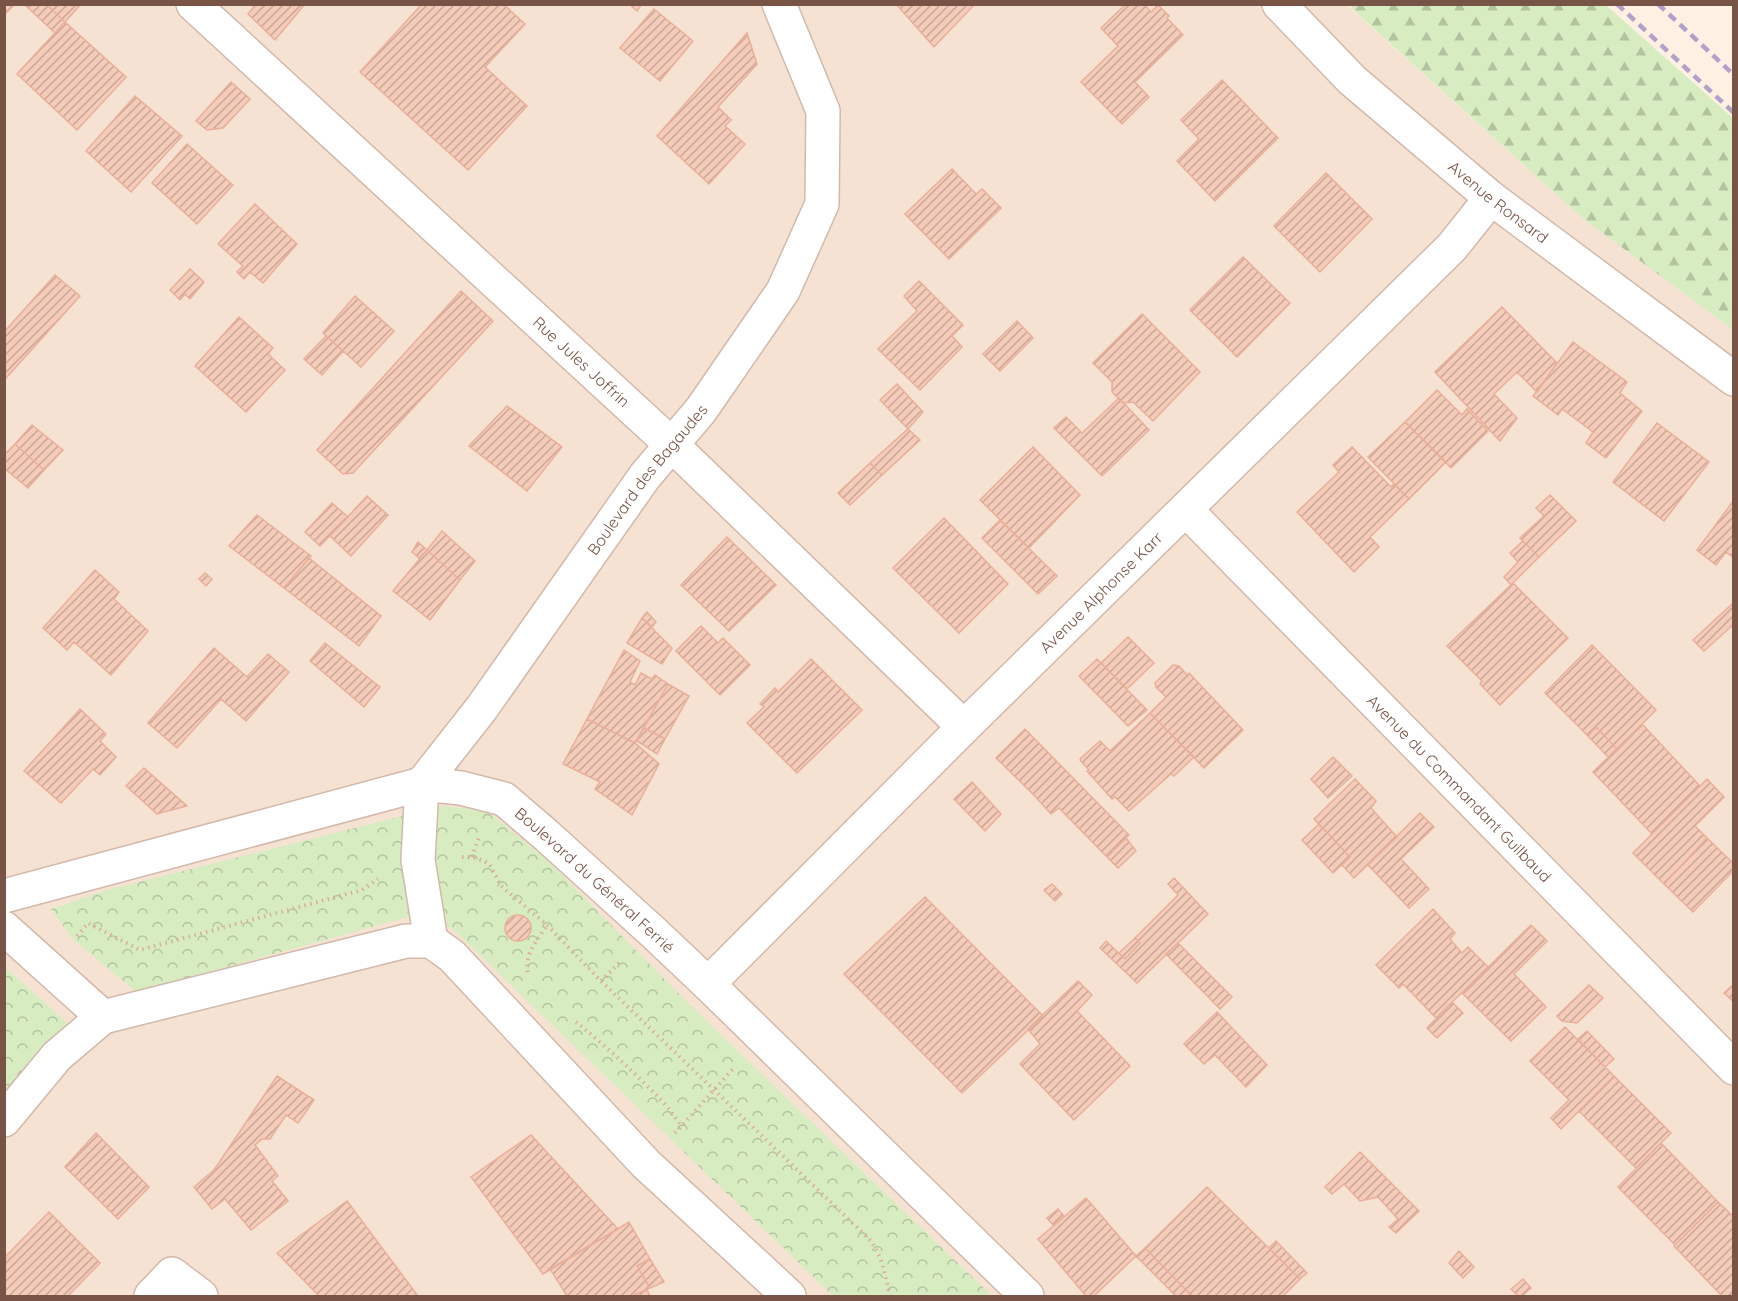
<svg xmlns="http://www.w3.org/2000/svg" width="1738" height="1301" viewBox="0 0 1738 1301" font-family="Quicksand,sans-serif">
	<defs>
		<pattern id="forest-firs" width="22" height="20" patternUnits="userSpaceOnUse" patternTransform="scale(1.5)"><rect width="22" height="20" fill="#d7edc1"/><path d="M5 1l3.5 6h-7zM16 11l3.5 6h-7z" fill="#b3c39f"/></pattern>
		<pattern id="park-crowns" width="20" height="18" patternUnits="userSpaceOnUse" patternTransform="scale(1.5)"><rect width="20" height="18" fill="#d7edc1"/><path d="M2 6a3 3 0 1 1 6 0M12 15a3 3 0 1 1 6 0" fill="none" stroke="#b3c39f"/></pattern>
		<pattern id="building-hatch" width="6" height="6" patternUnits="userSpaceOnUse" patternTransform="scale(1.5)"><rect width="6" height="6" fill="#f5cbb9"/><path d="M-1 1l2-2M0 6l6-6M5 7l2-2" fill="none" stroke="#cba798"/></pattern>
	</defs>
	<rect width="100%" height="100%" fill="#fef1e4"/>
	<path fill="#f6e2d2" d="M5 5H1347L1581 217 1733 330V1296H5Z"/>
	<path fill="url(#forest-firs)" d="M1354 4 1606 5 1733 118V330L1581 217 1351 8Z"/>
	<path fill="url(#park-crowns)" d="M442 806 472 809 491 814 550 863 690 1005 992 1296H833L452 928 408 917 136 992 73 939 51 909 111 889Z
		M5 967 68 1024 5 1097Z"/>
	<path fill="url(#building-hatch)" stroke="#e9af99" stroke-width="1.5" d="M4 4 14 5 4 15Z
		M24 4H46L65 22 55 33Z
		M46 4H81L65 22Z
		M256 4H305L275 40 248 14Z
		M422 4H503L525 24 485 67 527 106 468 170 360 72Z
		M629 4H642L637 11Z
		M896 4H975L934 47Z
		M1126 4H1144L1151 12 1158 5 1169 16 1167 18 1183 35 1135 82 1149 97 1122 124 1081 82 1118 46 1101 28Z
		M654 9 693 41 660 81 620 48Z
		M65 22 126 77 77 130 17 74Z
		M747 33 757 64 718 107 731 120 725 126 745 144 709 184 657 136Z
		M1222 80 1278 138 1215 201 1177 161 1199 139 1181 120Z
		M231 82 250 99 223 128 207 130 196 121Z
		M135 96 182 136 131 192 86 151Z
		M187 144 233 185 197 224 152 183Z
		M952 169 976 194 982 189 1001 208 949 259 905 214Z
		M1326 173 1372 219 1320 272 1274 226Z
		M255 204 297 244 263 283 250 272 244 279 237 272 243 266 218 244Z
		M1243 257 1290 303 1237 357 1190 310Z
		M190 269 204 282 190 299 185 294 180 300 170 290Z
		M55 275 80 296 6 378 4 377V332Z
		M919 281 963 325 952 336 962 347 920 390 878 349 917 311 904 296Z
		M461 291 493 321 353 473 343 474 317 450Z
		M355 296 394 331 361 367 323 333Z
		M1502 307 1557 363 1537 392 1517 372 1494 394 1517 418 1500 441 1435 372Z
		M1142 314 1200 372 1153 421 1133 402 1123 403 1112 392V382L1093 363Z
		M239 317 273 348 268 354 285 370 246 412 195 366Z
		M1017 321 1033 338 1000 371 983 354Z
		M326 336 343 351 322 375 304 359Z
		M1573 342 1627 382 1620 393 1642 411 1606 458 1586 443 1593 432 1562 409 1558 415 1533 396Z
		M897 384 923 412 908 429 880 400Z
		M1437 390 1462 415 1467 409 1488 431 1451 468 1405 422Z
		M1119 398 1149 430 1102 476 1054 428 1066 417 1082 433Z
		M507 406 562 447 527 491 469 446Z
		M1405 422 1446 462 1409 499 1368 457Z
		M1657 423 1709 462 1664 521 1613 482Z
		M32 425 63 450 44 470 15 444Z
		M908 429 920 440 882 475 870 463Z
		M15 444 44 470 28 488 4 468V455Z
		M1033 447 1080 495 1029 548 980 500Z
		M1352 447 1391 487 1394 484 1409 499 1370 537 1379 547 1354 572 1297 512 1339 472 1333 465Z
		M870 463 882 475 850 505 838 493Z
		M1550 495 1576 521 1539 557 1520 538 1544 516 1536 508Z
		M367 496 388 515 351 556 330 536Z
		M1734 500V558L1726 552 1716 565 1697 550Z
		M332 503 348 517 320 546 305 532Z
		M257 515 311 556 284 588 229 546Z
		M944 518 1008 584 959 633 893 568Z
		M1000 520 1057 576 1038 594 982 538Z
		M442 531 475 561 460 580 427 550Z
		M727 537 776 585 729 631 681 585Z
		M1523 541 1539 557 1511 585 1504 577 1518 562 1510 553Z
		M418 542 427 550 419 558 412 552Z
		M427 550 460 580 430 620 393 591Z
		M309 558 381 616 359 646 284 588Z
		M95 570 119 592 114 599 148 631 111 675 74 642 67 650 43 628Z
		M205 573 212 579 206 586 199 579Z
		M1513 583 1568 638 1500 705 1480 684 1482 681 1447 646Z
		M1732 604 1734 606V624L1704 651 1693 640Z
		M647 612 656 622 652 627 642 618Z
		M642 618 672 648 662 664 627 643Z
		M701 626 718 643 723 638 750 665 720 695 676 651Z
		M1128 637 1154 663 1127 689 1101 663Z
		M325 643 380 687 364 707 310 661Z
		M1592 645 1656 710 1617 749 1596 727 1588 736 1545 693Z
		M214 648 247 677 268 654 289 672 246 721 221 699 177 748 148 723Z
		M624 650 640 661 630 682 635 685 641 673 652 679 655 675 668 684 635 743 587 719Z
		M811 659 862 710 797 773 747 723 764 707 760 704 775 688 778 692Z
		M1097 659 1147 710 1128 726 1079 676Z
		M1173 665 1179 666 1187 675 1189 673 1243 730 1204 768 1150 713 1166 697 1156 687 1155 683Z
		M668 684 689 696 665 739 644 728Z
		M80 709 106 734 100 741 116 757 100 775 93 769 61 803 24 771Z
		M1150 713 1194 757 1174 776 1171 774 1129 811 1115 797 1112 799 1087 771 1089 770 1080 760 1081 758 1100 741 1110 751Z
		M587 719 635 743 659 764 632 815 595 789 600 782 563 764Z
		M1642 724 1700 786 1652 834 1593 772Z
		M1596 727 1617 749 1608 757 1588 736Z
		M644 728 665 739 657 754 637 741Z
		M1025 729 1129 835 1107 857 1059 808 1051 814 1033 794 996 758Z
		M1333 757 1352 776 1328 798 1311 779Z
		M144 768 187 806 157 814 126 786Z
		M1355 779 1376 801 1371 808 1397 837 1354 878 1342 865 1350 857 1314 819Z
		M1707 779 1724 797 1695 826 1707 838 1664 884 1633 853Z
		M972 782 1001 814 985 831 954 799Z
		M1420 813 1434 827 1401 859 1429 889 1409 908 1368 865Z
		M1319 824 1350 857 1333 873 1302 840Z
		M1126 838 1136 851 1118 868 1107 857Z
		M1707 838 1734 864V870L1693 912 1664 884Z
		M1174 878 1208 914 1137 983 1100 948 1106 941 1125 959 1140 943 1135 938 1178 895 1168 884Z
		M1052 884 1062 894 1055 901 1044 890Z
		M925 897 1043 1016 962 1093 844 974Z
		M1433 909 1455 933 1450 939 1462 953 1468 947 1488 967 1436 1018 1403 984 1399 988 1376 965Z
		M505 928a13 13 0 1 1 26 0a13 13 0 1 1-26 0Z
		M1531 925 1547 941 1514 974 1546 1007 1511 1041 1462 993Z
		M1135 938 1140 943 1125 959 1119 953Z
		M1178 943 1232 997 1220 1009 1166 954Z
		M1078 981 1092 995 1077 1011 1130 1066 1074 1120 1020 1064 1040 1044 1028 1029Z
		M1734 984V1002L1724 993Z
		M1589 985 1603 998 1577 1023 1562 1021 1557 1016Z
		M1452 1002 1463 1013 1437 1038 1427 1028Z
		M1217 1012 1267 1065 1246 1087 1215 1055 1204 1064 1184 1044Z
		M1565 1027 1614 1076 1561 1129 1551 1118 1569 1100 1530 1061Z
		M1587 1031 1614 1059 1605 1067 1578 1039Z
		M277 1076 314 1100 298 1123 286 1115 270 1139H262L255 1145 278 1176 272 1181 288 1201 251 1230 225 1199 212 1209 194 1187 214 1170Z
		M1614 1076 1671 1133 1636 1168 1579 1111Z
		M96 1133 149 1187 118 1219 65 1167Z
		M531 1135 618 1229 543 1274 471 1177Z
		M1661 1143 1718 1202 1675 1245 1618 1187Z
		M1360 1152 1419 1211 1396 1233 1389 1227 1398 1219 1378 1197 1360 1201 1344 1184 1332 1194 1325 1187Z
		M1207 1187 1300 1279 1283 1296H1192L1145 1248Z
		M1086 1198 1136 1256 1094 1296H1086L1038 1239Z
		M347 1201 418 1296H319L277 1253Z
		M1718 1202 1734 1217V1296H1722L1674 1246Z
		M1058 1209 1064 1216 1053 1225 1047 1218Z
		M49 1212 100 1263 68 1296H4V1258Z
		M629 1222 650 1259 637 1266 650 1288 632 1296H567L550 1269Z
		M1276 1241 1307 1273 1300 1279 1269 1248Z
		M1145 1248 1192 1296H1176L1136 1256Z
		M1459 1251 1474 1267 1463 1278 1449 1263Z
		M650 1259 664 1282 650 1288 637 1266Z
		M1523 1279 1531 1288 1522 1296H1518L1511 1289Z
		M647 1290 650 1296H632Z"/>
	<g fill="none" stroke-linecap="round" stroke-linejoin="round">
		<g stroke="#d2b9ab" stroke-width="36">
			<g id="minor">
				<path id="s1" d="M193 4 672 445 964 727"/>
				<path id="s2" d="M1279 4 1352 80 1491 198 1734 379"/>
				<path id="s3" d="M1186 510 1734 1068"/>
				<path id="s4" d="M4 896 422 784 461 788 504 799 546 835 653 932 708 984 1027 1296"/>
				<path d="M4 928 103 1017"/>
				<path id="s5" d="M431 941 418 860 422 784 481 709 645 476 701 410 783 291 822 204 823 111 779 4"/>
				<path id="s6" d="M708 984 964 727 1452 247 1491 198"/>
				<path d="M4 1120 57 1056 103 1017 406 941H431L452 956 646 1164 789 1296"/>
				<path d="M151 1296 172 1274 201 1296"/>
			</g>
		</g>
		<path stroke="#daae9c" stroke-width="4" stroke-dasharray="1.5 4.5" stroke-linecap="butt" d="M462 857H472L484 861 490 865 501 886 547 925 601 981 869 1239C883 1256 885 1276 890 1296
			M472 857 479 837
			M77 936 88 923 140 950 362 890 378 879
			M528 972C524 953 538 940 547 925
			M601 981 622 960
			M576 1022C596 1038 616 1056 635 1074 652 1091 669 1106 681 1126
			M675 1133 733 1069"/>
		<use href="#minor" stroke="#fff" stroke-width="33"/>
		<path stroke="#b2a1c8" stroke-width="4.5" stroke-dasharray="9 6" stroke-linecap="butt" d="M1617 4 1734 113
			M1658 4 1734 75"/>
	</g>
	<g text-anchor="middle" stroke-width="6" stroke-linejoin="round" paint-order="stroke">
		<g font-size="16" fill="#785447" stroke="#fff5eb">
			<text dy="6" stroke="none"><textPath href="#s2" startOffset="296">Avenue Ronsard</textPath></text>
			<text dy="6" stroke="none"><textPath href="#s1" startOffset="528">Rue Jules Joffrin</textPath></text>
			<text dy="6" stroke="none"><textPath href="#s5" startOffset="537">Boulevard des Bagaudes</textPath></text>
			<text dy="6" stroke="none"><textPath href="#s6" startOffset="555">Avenue Alphonse Karr</textPath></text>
			<text dy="6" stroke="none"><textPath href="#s3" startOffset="390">Avenue du Commandant Guilbaud</textPath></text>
			<text dy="6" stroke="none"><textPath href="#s4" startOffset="638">Boulevard du Général Ferrié</textPath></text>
		</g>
	</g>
	<rect width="1738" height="1301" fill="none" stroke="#785447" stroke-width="12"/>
</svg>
